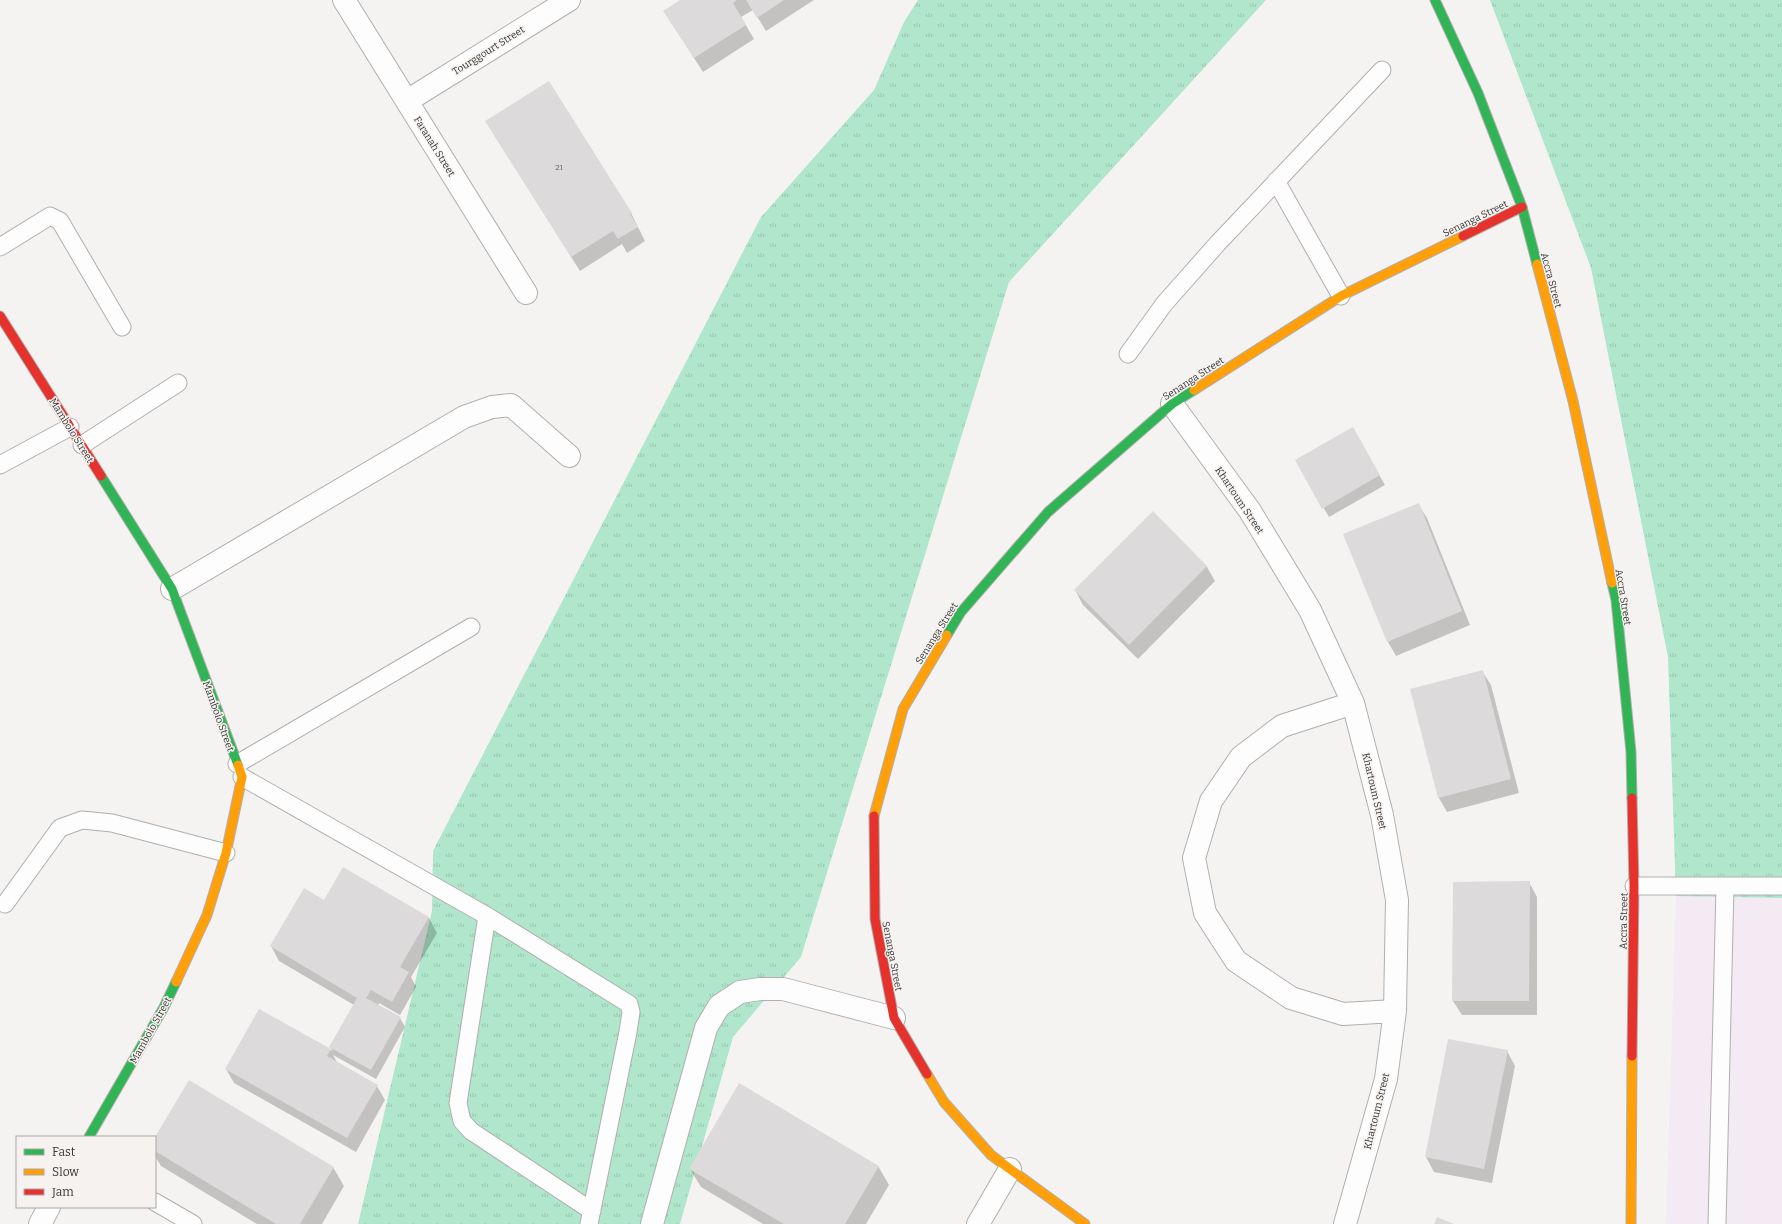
<svg xmlns="http://www.w3.org/2000/svg" width="1782" height="1224" viewBox="0 0 1782 1224" font-family="Bitter,serif">
	<defs>
		<pattern id="grass-tufts" width="24" height="20" patternUnits="userSpaceOnUse"><rect width="24" height="20" fill="#b0e6cb"/><path d="M3 7l-1-3M5 7V3M7 7l1-3M15 17l-1-3M17 17v-4M19 17l1-3" fill="none" stroke="#98c6af"/></pattern>
	</defs>
	<rect width="100%" height="100%" fill="#f5f3f1"/>
	<path fill="#f3eaf4" d="M1676 896 1782 898V1224H1666Z"/>
	<path fill="url(#grass-tufts)" d="M918 0H1266L1009 282 801 957 733 1037 680 1224H358L432 911 433 851 761 217 874 90 904 22Z
		M1490 0H1782V898L1676 896 1668 657 1591 268Z"/>
	<path fill="#0003" d="M682 0H814L766 31 753 10 741 17 754 39 703 72 673 25Z
		M495 136 631 213 645 241 627 253 622 244 580 271Z
		M1352 428 1385 485 1329 517 1296 460Z
		M1418 504 1427 518 1470 625 1396 656 1388 642Z
		M1153 512 1207 567 1215 581 1138 659 1083 605 1075 590Z
		M1482 671 1491 685 1519 793 1447 812 1439 798 1411 690Z
		M343 868 429 918 437 933 411 977 416 987 400 1015 379 1003 378 1006 400 1018 405 1027 376 1079 333 1055 338 1064 377 1086 385 1100 356 1152 234 1083 226 1069 260 1010 333 1051 330 1047 354 1005 279 961 271 946 324 901Z
		M1529 882 1537 897V1015H1462L1453 1001Z
		M1507 1051 1515 1066 1492 1183 1434 1172 1426 1157Z
		M155 1139 333 1167 344 1186 322 1224H257L161 1166 155 1156Z
		M878 1166 889 1185 866 1224H763L701 1187 690 1169Z"/>
	<path fill="#dcdada" d="M680 0H737L733 3 746 25 694 58 663 11Z
		M746 0H784L757 18Z
		M549 81 632 213 630 214 638 227 618 239 613 231 571 257 485 121Z
		M1353 427 1380 475 1322 509 1295 460Z
		M1419 503 1462 611 1387 642 1343 534Z
		M1153 511 1207 566 1129 645 1074 590Z
		M1483 670 1511 779 1438 798 1410 689Z
		M343 867 429 917 400 967 409 972 392 1002 371 990 366 998 401 1017 371 1070 329 1047 357 998 270 946 304 888 324 900Z
		M1530 881 1529 1001H1452L1453 882Z
		M259 1009 331 1049 327 1056 378 1085 347 1138 225 1069Z
		M1448 1039 1508 1050 1484 1169 1425 1157Z
		M189 1080 334 1167 300 1224H276L155 1151V1137Z
		M739 1083 879 1166 845 1224H784L689 1169Z
		M1437 1217 1454 1224H1434Z"/>
	<g fill="none" stroke-linecap="round" stroke-linejoin="round">
		<g stroke="#b1afae" stroke-width="19">
			<path id="lane" d="M1276 181 1341 296
				M0 247 50 216 60 221 122 327
				M1128 354 1164 304 1218 243 1382 70
				M82 445 178 383
				M0 465 70 427
				M237 764 471 627
				M242 777 487 916 629 1004 631 1012 628 1032 589 1224
				M1634 886H1782
				M5 904 60 828 82 820 112 823 226 853
				M487 916 458 1103 462 1121 471 1131 592 1211
				M155 1202 193 1224
				M1717 1224 1725 886"/>
		</g>
		<g stroke="#b1afae" stroke-width="24">
			<path id="street" d="M344 0 526 293
				M407 101 569 0
				M1172 404 1250 511 1310 610 1353 703 1382 815 1397 900 1395 1011 1386 1079 1345 1224
				M172 589 464 417 492 407 511 405 569 456
				M1353 703 1282 726 1241 757 1211 801 1194 858 1205 913 1236 961 1291 998 1343 1014 1395 1011
				M40 1224 49 1207
				M652 1224 706 1028 719 1006 740 992 760 989H783L894 1018
				M978 1224 1010 1169"/>
		</g>
		<g stroke="#b1afae" stroke-width="11">
			<path id="fast" d="M1435 0 1478 93 1522 207 1537 264
				M101 476 172 589 238 765
				M1612 583 1616 600 1631 752 1632 798
				M947 635 961 612 1048 512 1172 404 1194 390
				M89 1137 164 1007 176 982"/>
		</g>
		<g stroke="#b1afae" stroke-width="11">
			<path id="slow" d="M1537 264 1573 401 1612 583
				M1194 390 1341 296 1463 236
				M874 816 903 709 947 635
				M176 982 207 915 226 853 242 777 238 765
				M927 1074 944 1102 991 1155 1085 1224
				M1631 1224 1632 1056"/>
		</g>
		<g stroke="#b1afae" stroke-width="11">
			<path id="jam" d="M1463 236 1522 207
				M0 316 101 476
				M1632 798 1634 886 1632 1056
				M874 816 875 919 894 1018 927 1074"/>
		</g>
		<use href="#lane" stroke="#fefdfd" stroke-width="17"/>
		<use href="#street" stroke="#fefdfd" stroke-width="22"/>
		<use href="#fast" stroke="#30b455" stroke-width="9"/>
		<use href="#slow" stroke="#ff9f0a" stroke-width="9"/>
		<use href="#jam" stroke="#e5322d" stroke-width="9"/>
	</g>
	<g text-anchor="middle" stroke-width="3" stroke-linejoin="round" paint-order="stroke">
		<g font-size="8" fill="#626160">
			<text x="559" y="170">21</text>
		</g>
		<g font-size="10" fill="#373635" stroke="#f6f2f0">
			<text transform="translate(488 50) rotate(-32)" y="4">Tourggourt Street</text>
			<text transform="translate(435 146) rotate(58)" y="4">Faranah Street</text>
			<text transform="translate(1475 218) rotate(-26)" y="4">Senanga Street</text>
			<text transform="translate(1552 280) rotate(75)" y="4">Accra Street</text>
			<text transform="translate(1193 378) rotate(-33)" y="4">Senanga Street</text>
			<text transform="translate(72 430) rotate(58)" y="4">Mambolo Street</text>
			<text transform="translate(1240 500) rotate(56)" y="4">Khartoum Street</text>
			<text transform="translate(1624 597) rotate(81)" y="4">Accra Street</text>
			<text transform="translate(936 633) rotate(-58)" y="4">Senanga Street</text>
			<text transform="translate(219 716) rotate(70)" y="4">Mambolo Street</text>
			<text transform="translate(1375 791) rotate(77)" y="4">Khartoum Street</text>
			<text transform="translate(1623 921) rotate(-89)" y="4">Accra Street</text>
			<text transform="translate(893 956) rotate(79)" y="4">Senanga Street</text>
			<text transform="translate(150 1030) rotate(-61)" y="4">Mambolo Street</text>
			<text transform="translate(1376 1111) rotate(-76)" y="4">Khartoum Street</text>
		</g>
	</g>
	<rect x="16" y="1136" width="140" height="72" fill="#f6f2f0" stroke="#aaa7a5"/>
	<rect x="24" y="1149" width="20" height="6" fill="#30b455" stroke="#aaa7a5"/>
	<text x="52" y="1156" font-size="12" fill="#373635">Fast</text>
	<rect x="24" y="1169" width="20" height="6" fill="#ff9f0a" stroke="#aaa7a5"/>
	<text x="52" y="1176" font-size="12" fill="#373635">Slow</text>
	<rect x="24" y="1189" width="20" height="6" fill="#e5322d" stroke="#aaa7a5"/>
	<text x="52" y="1196" font-size="12" fill="#373635">Jam</text>
</svg>
